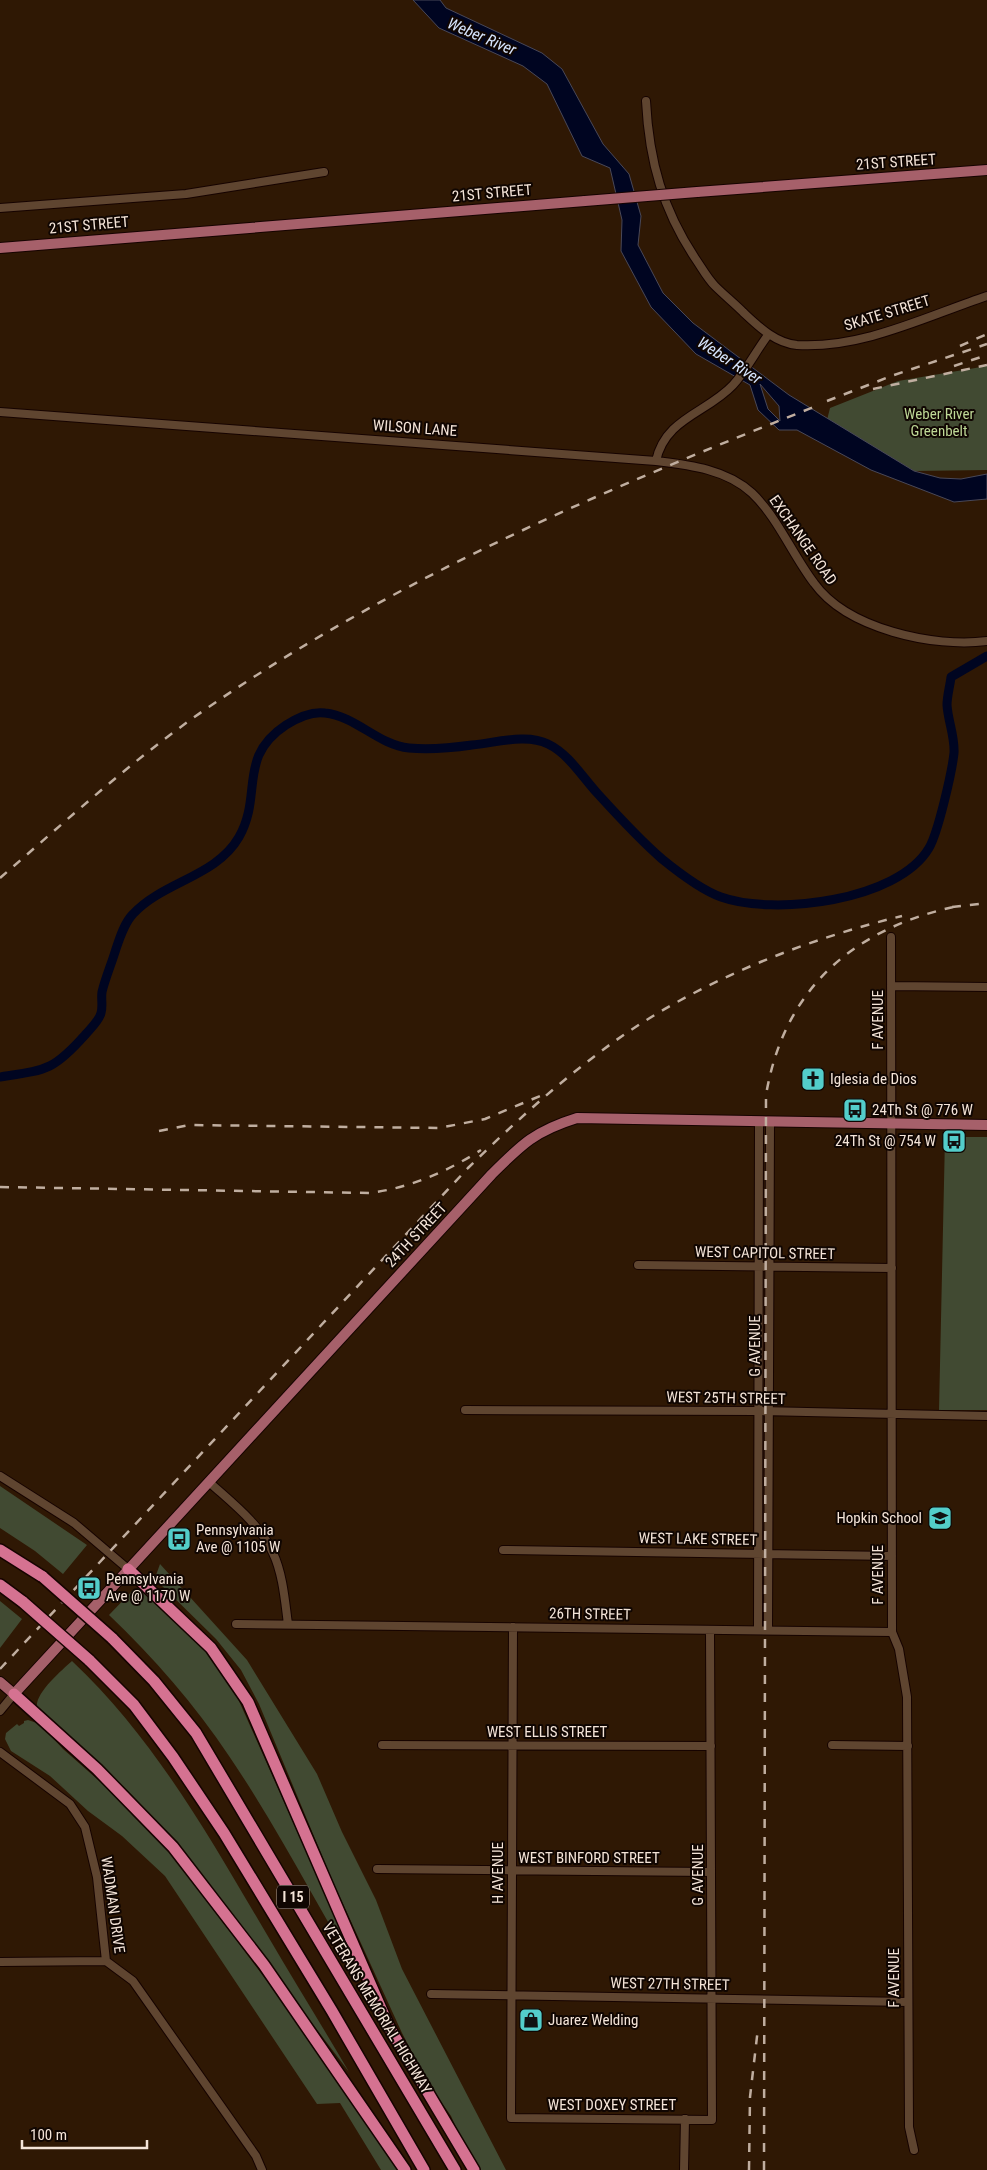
<svg xmlns="http://www.w3.org/2000/svg" width="987" height="2170" viewBox="0 0 987 2170" font-family="'Roboto Condensed',sans-serif">
	<rect width="100%" height="100%" fill="#2f1804"/>
	<path fill="#414a32" d="M987 366V470L914 471 827 420 830 408 898 381Z
		M945 1137H987V1410H939Z
		M0 1486 87 1545 63 1574 35 1551 0 1528Z
		M160 1564 247 1660 317 1774 342 1832 376 1900 402 1969 506 2170H480L458 2132 451 2116 428 2083 402 2033 333 1882 259 1704 241 1670 216 1639 157 1581 155 1578Z
		M140 1588 188 1630 212 1658 235 1692 367 1988C320 1912 280 1831 229 1756 195 1705 154 1658 109 1615L133 1590Z
		M0 1601 22 1619 0 1648Z
		M72 1661C156 1740 211 1840 269 1938 295 1983 323 2027 349 2072L172 1838 126 1789 37 1707C35 1693 62 1670 72 1661Z
		M28 1720 40 1724 63 1749 121 1800 149 1828 178 1863 282 2001 401 2170H381L340 2103 317 2104 165 1876 122 1836 88 1811 50 1776 11 1751 5 1739 6 1733 17 1724 19 1726 24 1723V1721Z"/>
	<path fill="#000521" stroke="#494858" fill-rule="evenodd" d="M413 0H440L446 8 542 53 562 69 603 144 629 174 641 216 638 245 663 293 693 323 789 395 914 471 940 478 961 479 987 474V499L954 502 871 470 797 430H779L758 410 750 385 696 354 651 307 621 251 622 220 610 168 582 156 547 84 523 66 439 28ZM760 384 779 406 780 421 768 409Z"/>
	<g fill="none" stroke-linecap="round" stroke-linejoin="round">
		<path stroke="#000521" stroke-width="9" d="M0 1077C46 1070 53 1071 85 1035 90 1029 99 1021 101 1013 103 1007 101 999 102 992 105 979 111 965 115 952 119 940 124 923 133 914 164 881 216 877 239 837 263 795 237 757 286 725 297 718 311 711 325 713 356 716 378 745 409 748 430 750 451 748 472 745 495 743 527 733 548 744 569 754 583 778 598 794 618 816 639 839 662 859 678 872 701 890 721 897 774 916 898 901 929 848 938 833 952 772 954 753 955 737 948 721 947 705 947 696 950 686 951 677L987 656"/>
		<g stroke="#160300" stroke-width="10">
			<path id="minor" d="M646 101C649 161 663 211 697 261 703 270 708 279 715 286 724 295 734 303 743 312 758 326 775 343 797 345 862 349 927 316 987 296
				M0 208 186 194 324 172
				M0 412 656 461C689 465 726 469 752 493 778 518 792 554 814 583 847 629 934 648 987 641
				M656 461C665 418 707 413 733 385 746 371 756 351 768 335
				M891 937 892 1632 899 1649 907 1697 909 2127 914 2150
				M891 986 987 987
				M638 1265 892 1268
				M465 1410 759 1411 987 1416
				M0 1476 74 1523 128 1569
				M209 1482C232 1503 260 1524 273 1553 283 1574 285 1602 288 1624
				M503 1550 892 1556
				M236 1624 892 1632
				M513 1627 511 2118 712 2120 710 1630
				M758 1630 759 1122
				M768 1630 770 1122
				M0 1711 14 1694
				M382 1745 711 1746
				M832 1745 908 1746
				M0 1752 70 1804 85 1827 97 1877 106 1961 133 1981 256 2156 262 2170
				M377 1869 711 1872
				M0 1962 106 1961
				M431 1994 908 2002
				M684 2170 685 2119"/>
		</g>
		<g stroke="#160300" stroke-width="12">
			<path id="major" d="M697 192 987 170
				M0 248 585 201
				M0 1682 14 1694 492 1174C522 1144 535 1131 577 1118L987 1125"/>
		</g>
		<g stroke="#160300" stroke-width="14">
			<path id="highway" d="M0 1550 43 1577
				M128 1569 211 1648 248 1702 389 2027 474 2170
				M0 1585 23 1602
				M112 1638 154 1681 196 1733 455 2170
				M89 1660 134 1705 173 1757 224 1833 332 2011 424 2170
				M14 1694 97 1769 173 1847 264 1965 405 2170"/>
		</g>
		<use href="#minor" stroke="#5f4530" stroke-width="8"/>
		<use href="#major" stroke="#a6606a" stroke-width="10"/>
		<use href="#highway" stroke="#d57291" stroke-width="11"/>
		<path stroke="#c0aea0" stroke-width="2.5" stroke-dasharray="9 9" stroke-linecap="butt" d="M960 346 987 334
			M954 366 987 355
			M873 389 987 365
			M827 401 894 375 987 344
			M0 878C66 821 131 761 203 711 393 579 605 489 819 405
			M952 907 987 903
			M159 1131 189 1125 439 1128 485 1119 540 1096
			M0 1187 369 1193C410 1188 446 1172 481 1150
			M0 1669 468 1168C514 1123 562 1079 615 1041 698 982 803 940 902 916
			M749 2170 750 2097 758 2028
			M764 2170 766 1095C784 988 854 928 958 906"/>
		<g stroke="#160300" stroke-width="12" stroke-linecap="butt">
			<path id="major-bridge" d="M585 201 697 192"/>
		</g>
		<g stroke="#160300" stroke-width="14" stroke-linecap="butt">
			<path id="highway-bridge" d="M43 1577 112 1638
				M23 1602 89 1660"/>
		</g>
		<use href="#major-bridge" stroke="#a6606a" stroke-width="10"/>
		<use href="#highway-bridge" stroke="#d57291" stroke-width="11"/>
	</g>
	<defs>
		<g id="church-square" transform="scale(1.25)"><rect x="-9" y="-9" width="18" height="18" rx="4" fill="#53cdca" stroke="#100602"/><path d="M-1.2-6h2.4v3.5h3.3v2.4h-3.3V6h-2.4V-.1h-3.3v-2.4h3.3Z" fill="#111"/></g>
		<g id="bus-square" transform="scale(1.25)"><rect x="-9" y="-9" width="18" height="18" rx="4" fill="#53cdca" stroke="#100602"/><path d="M-5-6H5V4H4V6H2V4H-2V6H-4V4H-5ZM-3.5-4V0h7V-4ZM-3.5 1.2v1.5H-2V1.2ZM2 1.2v1.5H3.5V1.2Z" fill="#111"/></g>
		<g id="school-square" transform="scale(1.25)"><rect x="-9" y="-9" width="18" height="18" rx="4" fill="#53cdca" stroke="#100602"/><path d="M0-5L7-2L0 1L-7-2ZM-4 1L0 2.5L4 1V4Q0 6-4 4Z" fill="#111"/></g>
		<g id="shop-square" transform="scale(1.25)"><rect x="-9" y="-9" width="18" height="18" rx="4" fill="#53cdca" stroke="#100602"/><path d="M-5-2.5h2.3a2.7 3.5 0 0 1 5.4 0H5L5.5 6h-11ZM-1.5-2.5h3a1.5 2.3 0 0 0-3 0Z" fill="#111"/></g>
	</defs>
	<g fill-rule="evenodd">
		<use href="#church-square" x="813" y="1079"/>
		<use href="#bus-square" x="855" y="1110"/>
		<use href="#bus-square" x="954" y="1141"/>
		<use href="#school-square" x="940" y="1518"/>
		<use href="#bus-square" x="179" y="1539"/>
		<use href="#bus-square" x="89" y="1588"/>
		<use href="#shop-square" x="531" y="2020"/>
	</g>
	<g text-anchor="middle" stroke-width="4" stroke-linejoin="round" paint-order="stroke">
		<rect fill="#100602" stroke="#b0a198" stroke-width="1" x="277" y="1885.5" width="32" height="23" rx="4"/>
		<g font-size="14" font-weight="bold" fill="#f4e4d8">
			<text x="293" y="1902">I 15</text>
		</g>
		<g font-size="15" fill="#f4e4d8" stroke="#100602">
			<text transform="translate(896 162) rotate(-4)" y="5">21ST STREET</text>
			<text transform="translate(492 193) rotate(-5)" y="5">21ST STREET</text>
			<text transform="translate(89 225) rotate(-5)" y="5">21ST STREET</text>
			<text transform="translate(887 313) rotate(-17)" y="5">SKATE STREET</text>
			<text transform="translate(415 428) rotate(4)" y="5">WILSON LANE</text>
			<text transform="translate(803 540) rotate(55)" y="5">EXCHANGE ROAD</text>
			<text transform="translate(878 1020) rotate(-90)" y="5">F AVENUE</text>
			<text transform="translate(416 1235) rotate(-47)" y="5">24TH STREET</text>
			<text transform="translate(765 1253) rotate(1)" y="5">WEST CAPITOL STREET</text>
			<text transform="translate(755 1346) rotate(-90)" y="5">G AVENUE</text>
			<text transform="translate(726 1398) rotate(1)" y="5">WEST 25TH STREET</text>
			<text transform="translate(698 1539) rotate(1)" y="5">WEST LAKE STREET</text>
			<text transform="translate(878 1575) rotate(-90)" y="5">F AVENUE</text>
			<text transform="translate(590 1614) rotate(1)" y="5">26TH STREET</text>
			<text x="547" y="1737">WEST ELLIS STREET</text>
			<text x="589" y="1863">WEST BINFORD STREET</text>
			<text transform="translate(498 1873) rotate(-90)" y="5">H AVENUE</text>
			<text transform="translate(698 1875) rotate(-90)" y="5">G AVENUE</text>
			<text transform="translate(113 1905) rotate(82)" y="5">WADMAN DRIVE</text>
			<text transform="translate(894 1978) rotate(-90)" y="5">F AVENUE</text>
			<text transform="translate(670 1984) rotate(1)" y="5">WEST 27TH STREET</text>
			<text transform="translate(377 2008) rotate(59)" y="5">VETERANS MEMORIAL HIGHWAY</text>
			<text x="612" y="2110">WEST DOXEY STREET</text>
		</g>
		<g font-size="15" fill="#bed896" stroke="#100602">
			<text x="939" y="419">Weber River<tspan x="939" dy="17">Greenbelt</tspan></text>
		</g>
		<g font-size="15" fill="#f4e4d8" stroke="#100602" text-anchor="start">
			<text x="830" y="1084">Iglesia de Dios</text>
			<text x="872" y="1115">24Th St @ 776 W</text>
			<text x="936" y="1146" text-anchor="end">24Th St @ 754 W</text>
			<text x="922" y="1523" text-anchor="end">Hopkin School</text>
			<text x="196" y="1535">Pennsylvania<tspan x="196" dy="17">Ave @ 1105 W</tspan></text>
			<text x="106" y="1584">Pennsylvania<tspan x="106" dy="17">Ave @ 1170 W</tspan></text>
			<text x="548" y="2025">Juarez Welding</text>
		</g>
		<g font-size="16" font-style="italic" fill="#d7e5fe" stroke="#100602">
			<text transform="translate(482 36) rotate(23)" y="6">Weber River</text>
			<text transform="translate(730 360) rotate(33)" y="6">Weber River</text>
		</g>
	</g>
	<path d="M22 2140v8h125v-8" fill="none" stroke="#f4e4d8" stroke-width="2.5"/>
	<text x="30" y="2140" font-size="15" fill="#f4e4d8" stroke="#100602" stroke-width="4" paint-order="stroke">100 m</text>
</svg>
